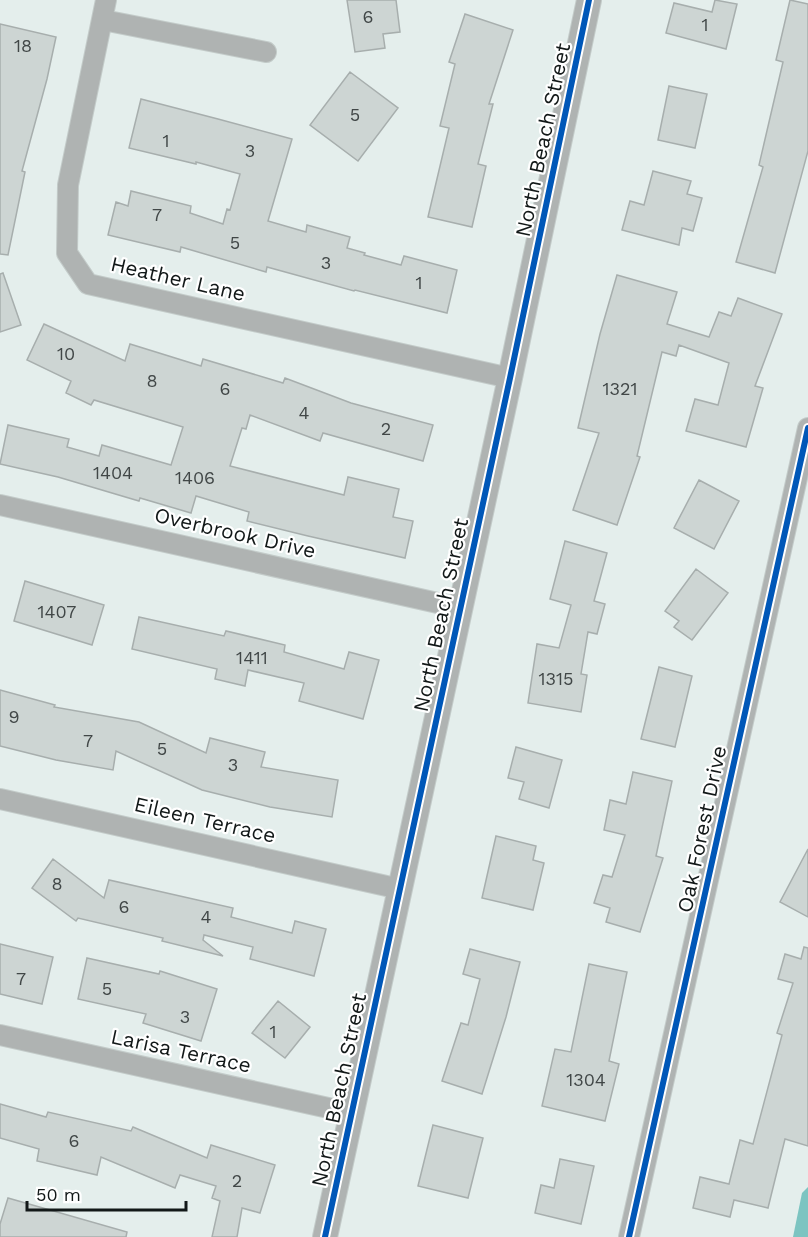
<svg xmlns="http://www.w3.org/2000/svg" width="808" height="1237" viewBox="0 0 808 1237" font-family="'Work Sans',sans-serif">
	<rect width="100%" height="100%" fill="#e4eeec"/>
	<path fill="#7cc4c1" d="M808 1187V1237H793L802 1193Z"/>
	<path fill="#cdd5d3" stroke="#a7aead" stroke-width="1.5" d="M347 0H396L400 32 383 34 385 48 355 52Z
		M715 0 737 4 726 49 666 33 674 3 712 12Z
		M790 0 808 4V151L775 273 736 262 763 167 759 165 783 62 776 60Z
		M465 14 513 30 489 104H493L478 164 486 166 472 227 428 217 449 128 440 126 455 64 449 62Z
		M0 24 56 37 47 79 22 171 25 172 8 255 0 254Z
		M350 72 398 108 358 161 310 125Z
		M669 86 707 94 695 148 658 140Z
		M141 99 218 119 292 139 268 221 306 232 307 225 350 237 347 248 365 253 364 255 401 265 404 256 457 270 447 313 355 290 354 291 267 267 266 272 181 247 180 252 108 235 116 202 128 206 131 191 191 206 190 213 223 224 227 209 230 210 240 174 196 162V164L129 148Z
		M653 171 691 181 687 194 702 198 693 231 682 228 679 245 622 230 630 201 644 205Z
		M3 273 21 325 0 332V274Z
		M617 275 677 292 667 324 709 337 719 312 731 316 738 298 782 314 755 386 763 388 746 447 686 431 695 399 718 405 729 363 679 345 676 356 662 352 637 456 640 457 617 525 573 510 599 433 578 428 600 334Z
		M44 324 125 361 130 344 201 366 203 359 283 383 285 378 351 403 433 425 423 461 323 433 320 441 250 415 246 429 242 428 230 466 344 495 348 477 399 489 393 517 413 521 405 558 308 536 247 521 249 512 196 496 191 513 140 498 139 501 58 477 0 464 8 425 69 439 67 447 99 456 102 445 171 465 183 427 94 400 91 405 66 393 71 381 27 360Z
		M699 480 739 501 714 549 674 528Z
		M565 541 607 553 594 601 605 604 597 634 588 632 581 674 587 675 581 712 528 703 537 644 559 648 571 605 550 599Z
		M696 569 728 593 692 640 674 627 679 621 665 611Z
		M25 581 104 605 92 645 14 621Z
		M139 617 224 636 226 631 285 645 284 652 344 669 349 652 379 660 363 719 299 701 304 683 248 670 245 686 215 679 217 669 132 649Z
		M659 667 692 676 675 747 641 739Z
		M0 690 55 705 54 707 139 722 206 753 210 738 265 752 261 767 338 780 332 817 270 807 202 790 116 751 113 770 56 760 0 746Z
		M516 747 562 760 549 808 519 799 524 782 508 778Z
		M633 772 672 781 656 856 663 858 640 932 606 922 610 908 594 903 603 875 612 877 625 835 604 830 610 800 626 804Z
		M496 836 536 846 533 860 544 863 533 910 482 898Z
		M808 849V917L780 902Z
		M53 859 104 898 109 880 233 908 231 917 292 933 295 921 326 929 314 976 250 959 253 947 204 935 203 940 223 956 162 941 163 938 78 918 76 921 32 888Z
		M0 944 53 957 42 1004 0 994Z
		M804 947 808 948V1146L785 1139 768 1208 734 1200 730 1217 693 1208 700 1177 729 1184 740 1140 753 1144 782 1035 777 1033 793 983 778 979 785 954 801 959Z
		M470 949 520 962 506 1017 482 1094 442 1081 461 1023 468 1025 480 979 463 974Z
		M87 958 159 974 160 971 217 989 201 1041 143 1023 146 1014 78 999Z
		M589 964 627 972 609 1061 619 1064 605 1121 542 1106 555 1049 571 1052Z
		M278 1001 310 1027 285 1058 252 1033Z
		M0 1104 46 1117 48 1112 131 1131 133 1127 207 1158 211 1145 275 1165 260 1213 242 1208 237 1237H212L220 1201 212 1198 216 1186 180 1175 175 1188 101 1157 97 1175 37 1161 39 1149 0 1138Z
		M433 1125 483 1138 468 1198 418 1186Z
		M560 1159 594 1166 581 1224 535 1213 541 1185 554 1188Z
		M8 1198 127 1232 126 1237H0V1224Z"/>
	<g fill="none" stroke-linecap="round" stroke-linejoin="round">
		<g stroke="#c3cbc9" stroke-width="22">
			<path id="minor" d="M106 0 68 185 67 253 88 284 510 378
				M103 20 266 52
				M0 505 460 608
				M0 799 400 889
				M0 1035 351 1113
				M629 1237 808 428"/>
		</g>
		<g stroke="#c3cbc9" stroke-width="26">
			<path id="tertiary" d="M325 1237 510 378 589 0"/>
		</g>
		<use href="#minor" stroke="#afb3b2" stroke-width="20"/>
		<use href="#tertiary" stroke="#afb3b2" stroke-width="24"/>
		<g stroke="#fff" stroke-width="10">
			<path id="cycleway" d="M325 1237 510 378 589 0
				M629 1237 808 428"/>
		</g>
		<use href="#cycleway" stroke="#0057b8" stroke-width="6"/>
	</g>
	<g text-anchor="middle" stroke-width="4.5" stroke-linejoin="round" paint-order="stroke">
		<g font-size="18" fill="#414747">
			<text x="368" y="23">6</text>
			<text x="705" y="31">1</text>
			<text x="23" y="52">18</text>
			<text x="355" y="121">5</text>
			<text x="166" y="147">1</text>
			<text x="250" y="157">3</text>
			<text x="157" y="221">7</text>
			<text x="235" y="249">5</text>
			<text x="326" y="269">3</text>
			<text x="419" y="289">1</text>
			<text x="66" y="360">10</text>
			<text x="152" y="387">8</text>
			<text x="225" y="395">6</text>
			<text x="620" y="395">1321</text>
			<text x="304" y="419">4</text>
			<text x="386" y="435">2</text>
			<text x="113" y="479">1404</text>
			<text x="195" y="484">1406</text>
			<text x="57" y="618">1407</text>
			<text x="252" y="664">1411</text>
			<text x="556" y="685">1315</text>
			<text x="14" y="723">9</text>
			<text x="88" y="747">7</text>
			<text x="162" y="755">5</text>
			<text x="233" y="771">3</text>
			<text x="57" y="890">8</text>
			<text x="124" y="913">6</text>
			<text x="206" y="923">4</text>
			<text x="21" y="985">7</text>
			<text x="107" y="995">5</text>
			<text x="185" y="1023">3</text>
			<text x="273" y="1038">1</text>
			<text x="586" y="1086">1304</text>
			<text x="74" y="1147">6</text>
			<text x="237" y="1187">2</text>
		</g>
		<g font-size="21" fill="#121818" stroke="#fff">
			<text transform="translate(543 140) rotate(-78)" y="7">North Beach Street</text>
			<text transform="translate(178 279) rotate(13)" y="7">Heather Lane</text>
			<text transform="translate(235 533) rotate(13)" y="7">Overbrook Drive</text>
			<text transform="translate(441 615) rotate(-78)" y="7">North Beach Street</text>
			<text transform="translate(205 820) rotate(13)" y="7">Eileen Terrace</text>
			<text transform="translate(702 829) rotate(-78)" y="7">Oak Forest Drive</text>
			<text transform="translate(181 1051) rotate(12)" y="7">Larisa Terrace</text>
			<text transform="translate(339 1090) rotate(-78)" y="7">North Beach Street</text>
		</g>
	</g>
	<path d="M27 1201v9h159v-9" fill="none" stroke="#121818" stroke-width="3"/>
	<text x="36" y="1201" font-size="18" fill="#121818" stroke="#ffffff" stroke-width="4.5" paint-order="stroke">50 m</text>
</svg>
